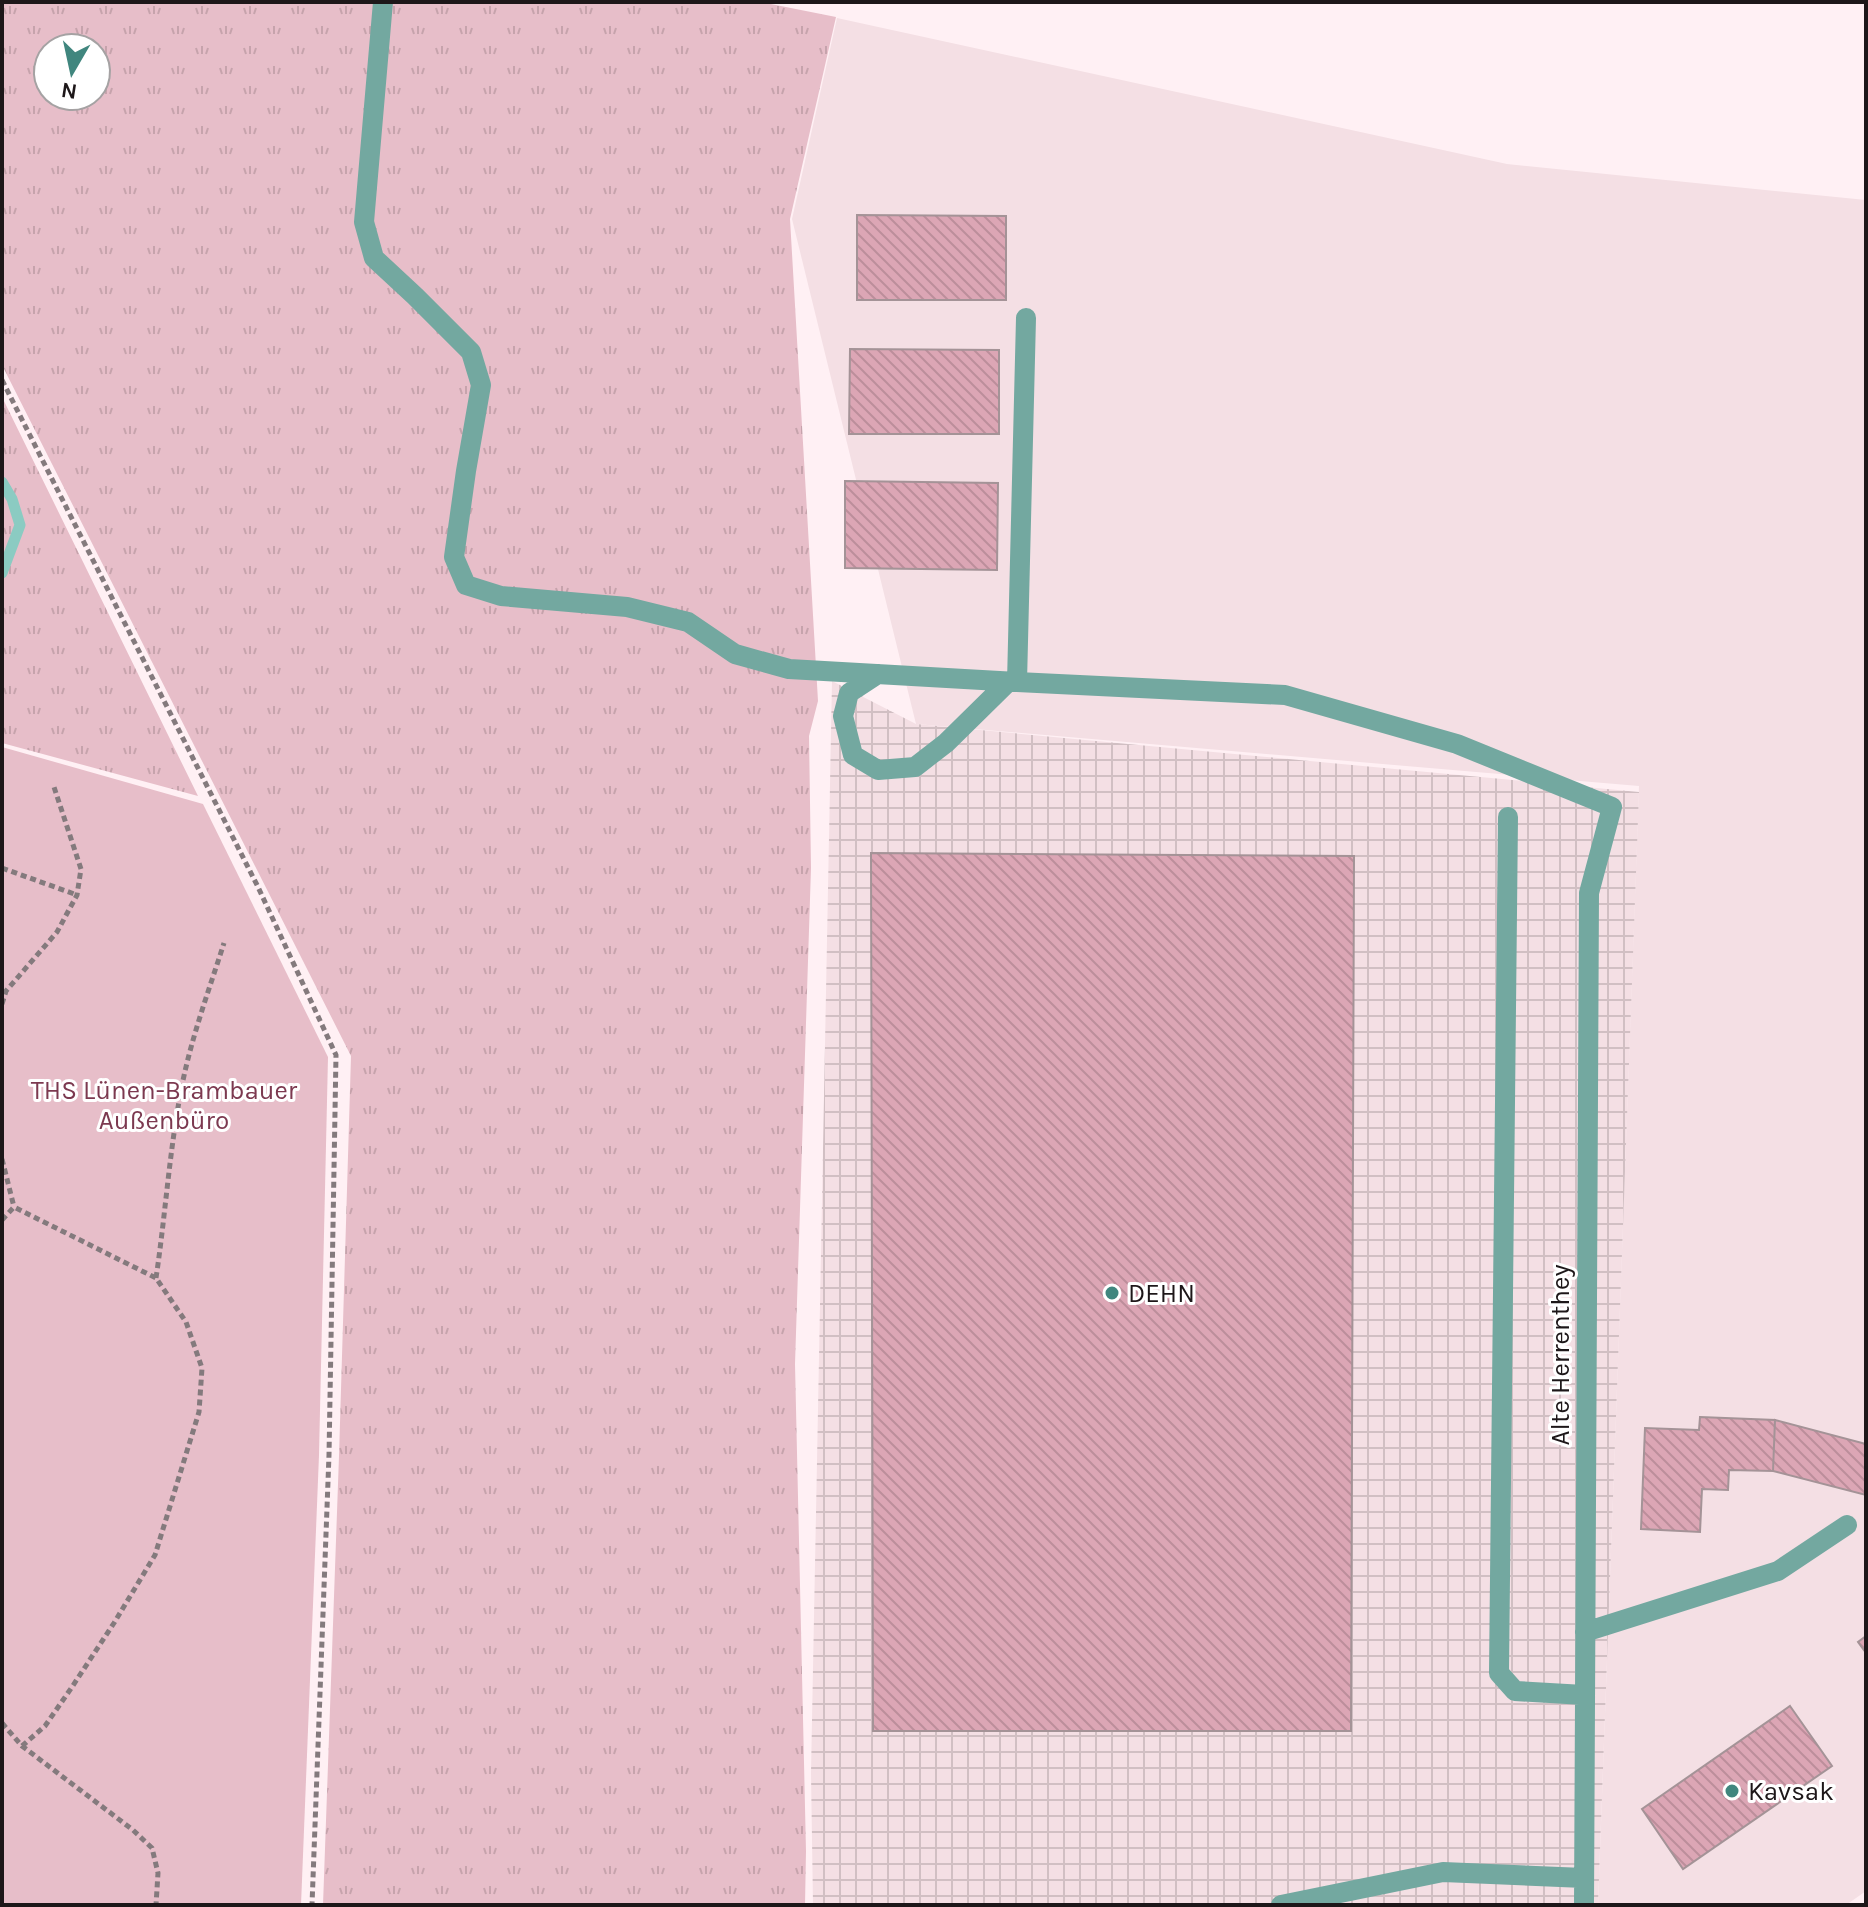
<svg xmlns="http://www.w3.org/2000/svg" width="1868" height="1907" viewBox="0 0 1868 1907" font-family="Karla,sans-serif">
	<defs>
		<pattern id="industrial-grid" width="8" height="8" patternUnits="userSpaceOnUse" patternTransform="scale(2)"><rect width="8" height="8" fill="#f4dfe4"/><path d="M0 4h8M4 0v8" fill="none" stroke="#d1bfc3"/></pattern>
		<pattern id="grass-tufts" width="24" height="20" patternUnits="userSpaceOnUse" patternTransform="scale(2)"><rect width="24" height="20" fill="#e7bec9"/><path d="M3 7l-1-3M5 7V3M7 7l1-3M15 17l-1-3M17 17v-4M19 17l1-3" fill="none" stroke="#c6a3ac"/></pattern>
		<pattern id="building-back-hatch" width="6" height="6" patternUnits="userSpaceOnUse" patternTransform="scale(2)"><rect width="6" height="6" fill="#dca6b5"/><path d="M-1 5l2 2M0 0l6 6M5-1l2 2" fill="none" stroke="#bc8e9b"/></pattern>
	</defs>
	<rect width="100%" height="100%" fill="#fff0f4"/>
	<path fill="#f4dfe4" d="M837 18 1507 164 1866 200V1891L1846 1905H1598L1639 786 916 724 792 219Z"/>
	<path fill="url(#industrial-grid)" d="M832 681 916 724 1639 792 1598 1905H813L811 1773Z"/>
	<path fill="url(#grass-tufts)" fill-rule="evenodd" d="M2 2H761L836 17 790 219 818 701 809 736 811 868 795 1364 806 1851 805 1905H323L339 1456 351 1056 2 365ZM48 48H96V96H48Z
		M2 397 198 796 2 743Z"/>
	<path fill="#e7bec9" d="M2 747 203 804 328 1057 319 1455 301 1905H2Z"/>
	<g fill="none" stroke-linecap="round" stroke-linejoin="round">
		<path stroke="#8bcbc2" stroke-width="11" d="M2 482 12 499 20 525 2 573"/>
	</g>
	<path fill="url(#building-back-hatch)" stroke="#a49397" stroke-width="2" d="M857 215 1006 216V300H857Z
		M850 349 999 350V434H849Z
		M845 481 998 483 997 570 845 568Z
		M871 853 1354 856 1351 1731H873Z
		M1700 1417 1775 1420 1773 1471 1729 1470 1728 1490 1702 1489 1700 1532 1641 1529 1645 1428 1699 1430Z
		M1775 1420 1866 1444V1495L1773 1471Z
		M1866 1636V1653L1858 1642Z
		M1790 1706 1832 1766 1683 1869 1642 1809Z"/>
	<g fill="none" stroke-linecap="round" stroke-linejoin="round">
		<path stroke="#847a7d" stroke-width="5" stroke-dasharray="6 4" stroke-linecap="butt" d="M2 380 258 887 336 1055 329 1455 312 1905
			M2 868 77 895
			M2 1004 6 991 57 932 77 895 81 869 53 784
			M2 1159 14 1207
			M2 1220 14 1207 156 1278 186 1322 202 1368 199 1412 155 1555 114 1623 72 1687 45 1726 22 1746
			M156 1278C165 1218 169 1156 180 1096 189 1044 208 993 224 943
			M2 1723 22 1746 133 1830 152 1848 158 1873 156 1905"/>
		<path stroke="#73a8a0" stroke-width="20" d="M383 2 364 222 374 258 415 296 471 352 481 385 466 471 454 557 466 585 501 596 627 607 688 622 735 654 789 669 1017 682
			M1026 318 1017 682 1285 695 1457 744 1612 807 1589 893 1584 1905
			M878 674 849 693 843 716 853 755 878 770 915 767 946 743 1008 682
			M1508 817 1499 1673 1515 1691 1584 1695
			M1585 1632 1778 1571 1847 1525
			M1281 1905 1443 1872 1584 1878"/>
	</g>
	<g fill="#40867e" stroke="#fff" stroke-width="3">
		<circle cx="1112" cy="1293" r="8"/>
		<circle cx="1732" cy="1791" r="8"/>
	</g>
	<g text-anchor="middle" stroke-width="6" stroke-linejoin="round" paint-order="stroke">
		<g font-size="26" fill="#7c3950" stroke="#fff">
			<text x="164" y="1099">THS Lünen-Brambauer<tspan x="164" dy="30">Außenbüro</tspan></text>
		</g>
		<g font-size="26" fill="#1d1719" stroke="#fff" text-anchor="start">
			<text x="1128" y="1302">DEHN</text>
			<text x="1748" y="1800">Kavsak</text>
		</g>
		<g font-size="26" fill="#1d1719" stroke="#fff">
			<text transform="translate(1560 1355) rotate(-90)" y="9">Alte Herrenthey</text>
		</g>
	</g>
	<rect width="1868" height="1907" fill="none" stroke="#1d1719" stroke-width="8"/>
	<g transform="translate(72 72) rotate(189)"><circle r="38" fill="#ffffff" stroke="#a5a2a3" stroke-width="2"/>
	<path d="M0-6L14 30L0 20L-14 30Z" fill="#40867e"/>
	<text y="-12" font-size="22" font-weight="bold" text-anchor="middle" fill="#1d1719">N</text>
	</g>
</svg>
